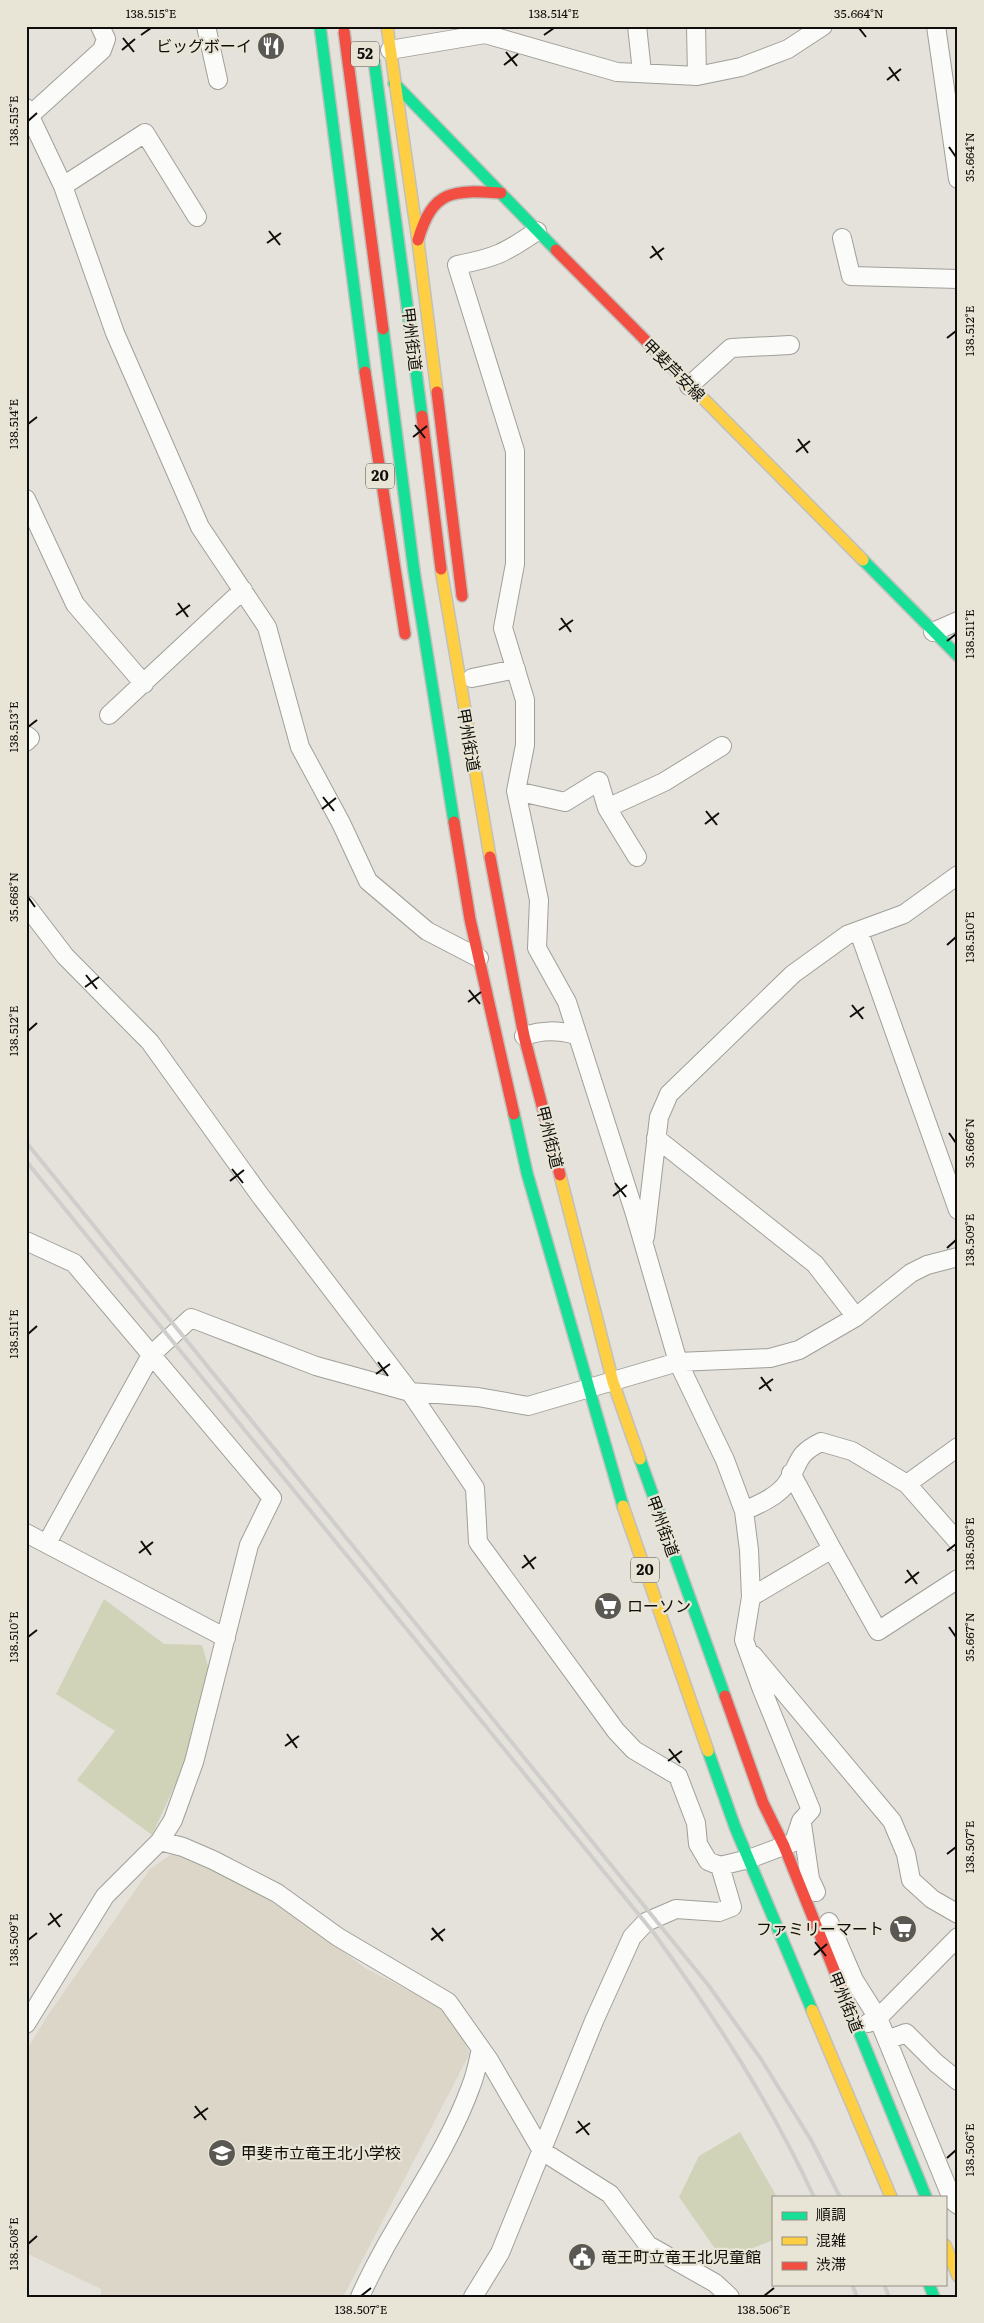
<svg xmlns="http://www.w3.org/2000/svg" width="984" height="2323" viewBox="0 0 984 2323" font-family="Literata,'Noto Sans JP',serif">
	<rect width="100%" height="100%" fill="#e4e2da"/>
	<path fill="#dbd6c8" d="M172 1854 197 1860 293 1914 365 1968 448 2011 470 2053 343 2297H101V2289L26 2253V2051L48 2015 150 1869Z"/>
	<path fill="#d0d3b7" d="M104 1599 164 1644 202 1645 211 1676 188 1757 152 1835 77 1780 115 1731 56 1694Z
		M740 2132 777 2197H773V2240L723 2260 679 2197 699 2156Z"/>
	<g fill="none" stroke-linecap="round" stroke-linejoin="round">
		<g stroke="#a09f99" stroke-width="20">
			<path id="street" d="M206 26 218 80
				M637 26 642 72
				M696 26 697 76
				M936 26 958 179
				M390 50 485 34 617 72 697 76 741 67 788 49 823 26
				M26 108 63 186 115 333 200 527 267 627 300 747 341 823 368 881 427 931 479 958
				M26 119 102 50 106 39 100 26
				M63 186 145 133 197 217
				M842 238 851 276 958 279
				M689 386 731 348 790 345
				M26 499 75 604 144 684
				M933 632 958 621
				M472 678 516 669
				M109 715 243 590
				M26 735 30 738 26 742
				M516 791 565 802 599 781 607 808 664 782 722 746
				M607 808 637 857
				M26 905 65 956 150 1042 259 1194 410 1392 475 1488 478 1542 616 1731 634 1750 678 1776 696 1823 698 1844 708 1861 720 1866
				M859 932 958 1210
				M524 1036C543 1030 557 1030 576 1035
				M656 1138 815 1264 856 1317
				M645 1237 659 1117 669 1094 793 974 847 935 904 914 958 875
				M26 1241 74 1263 272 1498 249 1545 194 1762 173 1820 160 1841 105 1896 26 2024
				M791 1473 832 1549
				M907 1484 958 1447
				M744 1511C759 1504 777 1497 787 1483 801 1462 795 1455 821 1442L852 1451 907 1484 958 1542
				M26 1533 226 1638
				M47 1543 151 1355 191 1318 316 1366 410 1392 478 1397 528 1406 678 1362 770 1358 799 1350 856 1317 911 1273 927 1265 958 1257
				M751 1597 832 1549 878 1631 958 1579
				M753 1655 892 1821 906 1854 911 1880 932 1899 958 1914
				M802 1824 810 1879 816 1892
				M160 1841 183 1847 213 1860 277 1893 338 1937 448 2002 489 2060 542 2151 610 2194 648 2245 715 2283 730 2297
				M829 1922 854 1980 878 2018 953 2201 958 2205
				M868 2023 878 2018 958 1937
				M887 2040 906 2033 936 2063 958 2081
				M360 2297C392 2224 444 2161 471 2086 476 2074 478 2061 481 2049
				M473 2297 500 2253 594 2021 632 1937 646 1922 676 1909 719 1912 732 1907 720 1866 749 1859 794 1842 801 1821 811 1810 761 1687 744 1640 751 1597 749 1550 744 1511 725 1460 678 1362 635 1214 567 1002 537 948 539 900 516 791 525 745V700L503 628 515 564V451L457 265C495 258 505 253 537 231"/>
		</g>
		<g stroke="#c1c0bc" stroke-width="14">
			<path id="fast" d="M320 26 365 372
				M394 83 556 250
				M863 560 958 656
				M414 571 454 822
				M514 1114 527 1173 623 1506
				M640 1459 725 1696
				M708 1751 735 1827 812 2010
				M851 2012 926 2197
				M929 2284 934 2297"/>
		</g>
		<g stroke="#c1c0bc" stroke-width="14">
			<path id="slow" d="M387 26 418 241 437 392
				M670 365 863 560
				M441 569 490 857
				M560 1175 613 1382 640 1459
				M623 1506 708 1751
				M812 2010 891 2197
				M945 2245 958 2276"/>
		</g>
		<g stroke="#c1c0bc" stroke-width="14">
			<path id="jam" d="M418 240C433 189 453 190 501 193
				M556 250 670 365
				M365 372 405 634
				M437 392 462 596
				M454 822 470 919 514 1114
				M490 857 524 1036 560 1175
				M725 1696 763 1803 784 1846 851 2012"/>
		</g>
		<use href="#street" stroke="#fbfbf9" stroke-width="18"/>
		<use href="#fast" stroke="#16e098" stroke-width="11"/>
		<use href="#slow" stroke="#ffcf43" stroke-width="11"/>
		<use href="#jam" stroke="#f24e42" stroke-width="11"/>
		<path stroke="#cfcecc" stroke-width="4" d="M26 1142 709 1986 761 2059 811 2140 840 2197
			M26 1161 653 1932C714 2016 770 2102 814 2197
			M852 2284 857 2297
			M884 2284 889 2297"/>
		<g stroke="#c1c0bc" stroke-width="14" stroke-linecap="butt">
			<path id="fast-bridge" d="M374 60 422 416
				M383 329 414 571"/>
		</g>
		<g stroke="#c1c0bc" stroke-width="14" stroke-linecap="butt">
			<path id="jam-bridge" d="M344 31 383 329
				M422 416 441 569"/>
		</g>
		<use href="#fast-bridge" stroke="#16e098" stroke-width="11"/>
		<use href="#jam-bridge" stroke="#f24e42" stroke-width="11"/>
	</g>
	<path fill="none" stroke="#100e0a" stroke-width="2" d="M859 28 866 37M141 35 151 28M544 35 554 28M123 38 134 52M122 50 135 39M506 52 517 66M504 65 518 54M889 67 899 81M887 80 901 69M28 121 37 113M949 147 956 157M269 231 280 245M267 243 281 233M652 246 662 260M650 258 664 248M947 338 956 331M28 424 37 417M415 425 425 438M413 437 427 426M798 439 808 453M796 452 810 441M178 603 188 617M176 615 190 605M561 618 571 632M559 630 573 620M947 641 956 634M28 727 37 720M323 797 334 811M322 809 336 798M706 811 717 825M705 824 719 813M28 897 35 907M947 945 956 937M86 975 97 989M85 987 99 977M469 990 480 1004M468 1002 481 992M852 1005 863 1019M850 1017 864 1007M28 1031 37 1023M949 1133 956 1143M232 1169 243 1183M230 1181 244 1170M615 1183 626 1197M613 1196 627 1185M947 1248 956 1240M28 1334 37 1326M378 1362 388 1376M376 1374 390 1364M761 1377 771 1391M759 1389 773 1379M141 1541 151 1555M947 1551 956 1544M139 1553 153 1542M524 1555 534 1569M522 1568 536 1557M907 1570 917 1584M905 1583 919 1572M949 1627 956 1637M28 1637 37 1630M287 1734 297 1748M285 1746 299 1736M669 1749 680 1763M668 1761 682 1751M947 1854 956 1847M50 1913 60 1927M48 1925 62 1914M432 1928 443 1941M28 1940 37 1933M431 1940 445 1929M815 1942 826 1956M814 1955 827 1944M195 2106 206 2120M194 2118 208 2108M578 2121 589 2135M576 2133 590 2123M947 2158 956 2150M28 2244 37 2236M361 2296 371 2288M764 2296 774 2288"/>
	<defs>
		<g id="restaurant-disc" transform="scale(1.4375)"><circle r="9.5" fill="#5a5853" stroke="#e8e4d6"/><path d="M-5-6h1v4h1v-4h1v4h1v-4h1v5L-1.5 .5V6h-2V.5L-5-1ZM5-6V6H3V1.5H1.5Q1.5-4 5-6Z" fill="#fff"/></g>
		<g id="supermarket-disc" transform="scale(1.4375)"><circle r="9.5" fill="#5a5853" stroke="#e8e4d6"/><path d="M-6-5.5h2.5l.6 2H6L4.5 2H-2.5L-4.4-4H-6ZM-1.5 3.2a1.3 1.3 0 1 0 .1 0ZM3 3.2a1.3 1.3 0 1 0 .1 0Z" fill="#fff"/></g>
		<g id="school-disc" transform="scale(1.4375)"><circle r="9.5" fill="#5a5853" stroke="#e8e4d6"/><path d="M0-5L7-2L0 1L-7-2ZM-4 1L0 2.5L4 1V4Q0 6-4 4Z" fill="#fff"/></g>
		<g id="civic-disc" transform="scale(1.4375)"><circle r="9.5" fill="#5a5853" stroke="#e8e4d6"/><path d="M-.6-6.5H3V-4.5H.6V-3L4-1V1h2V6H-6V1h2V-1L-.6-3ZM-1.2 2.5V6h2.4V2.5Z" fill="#fff"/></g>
	</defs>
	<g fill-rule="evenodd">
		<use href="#restaurant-disc" x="271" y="46"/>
		<use href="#supermarket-disc" x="608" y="1606"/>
		<use href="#supermarket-disc" x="903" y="1929"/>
		<use href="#school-disc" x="222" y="2153"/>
		<use href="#civic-disc" x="582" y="2257"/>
	</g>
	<g text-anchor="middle" stroke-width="4.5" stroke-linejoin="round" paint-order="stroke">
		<g fill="#e8e4d6" stroke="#514e47" stroke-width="1">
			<rect x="351" y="41.5" width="28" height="25" rx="4"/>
			<rect x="366" y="463.5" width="28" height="25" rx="4"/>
			<rect x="631" y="1557.5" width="28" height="25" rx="4"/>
		</g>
		<g font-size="15" font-weight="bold" fill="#100e0a">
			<text x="365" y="59">52</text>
			<text x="380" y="481">20</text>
			<text x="645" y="1575">20</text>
		</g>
		<g font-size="16" fill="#100e0a" stroke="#e8e4d6" text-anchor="start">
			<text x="252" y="52" text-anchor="end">ビッグボーイ</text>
			<text x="627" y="1612">ローソン</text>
			<text x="884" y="1935" text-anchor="end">ファミリーマート</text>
			<text x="241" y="2159">甲斐市立竜王北小学校</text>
			<text x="601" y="2263">竜王町立竜王北児童館</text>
		</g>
		<g font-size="16" fill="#100e0a" stroke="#e8e4d6">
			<text transform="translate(412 339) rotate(83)" y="6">甲州街道</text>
			<text transform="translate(674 370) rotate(45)" y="6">甲斐芦安線</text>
			<text transform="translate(469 740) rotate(80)" y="6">甲州街道</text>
			<text transform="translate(550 1137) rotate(76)" y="6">甲州街道</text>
			<text transform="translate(663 1526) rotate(70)" y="6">甲州街道</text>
			<text transform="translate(846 2002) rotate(68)" y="6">甲州街道</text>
		</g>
	</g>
	<rect width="984" height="2323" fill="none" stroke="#e8e4d6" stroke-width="55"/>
	<rect x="772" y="2196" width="175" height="90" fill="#e8e4d6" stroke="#928e84"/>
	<rect x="782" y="2212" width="25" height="8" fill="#16e098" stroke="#928e84"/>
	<text x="816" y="2220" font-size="15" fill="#100e0a">順調</text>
	<rect x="782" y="2237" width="25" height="8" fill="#ffcf43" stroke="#928e84"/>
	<text x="816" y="2246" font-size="15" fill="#100e0a">混雑</text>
	<rect x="782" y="2262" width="25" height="8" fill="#f24e42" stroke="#928e84"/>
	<text x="816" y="2270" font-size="15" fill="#100e0a">渋滞</text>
	<rect x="28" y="28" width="928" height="2268" fill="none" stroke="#100e0a" stroke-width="2"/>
	<g font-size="12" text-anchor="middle" fill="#100e0a">
		<text x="151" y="18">138.515°E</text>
		<text x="554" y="18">138.514°E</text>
		<text x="859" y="18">35.664°N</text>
		<text transform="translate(14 121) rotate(-90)" y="4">138.515°E</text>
		<text transform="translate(970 157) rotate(-90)" y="4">35.664°N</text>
		<text transform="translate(970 331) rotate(-90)" y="4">138.512°E</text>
		<text transform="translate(14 424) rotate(-90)" y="4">138.514°E</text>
		<text transform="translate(970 634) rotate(-90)" y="4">138.511°E</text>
		<text transform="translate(14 727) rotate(-90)" y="4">138.513°E</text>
		<text transform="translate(14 897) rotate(-90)" y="4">35.668°N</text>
		<text transform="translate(970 937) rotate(-90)" y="4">138.510°E</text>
		<text transform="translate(14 1031) rotate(-90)" y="4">138.512°E</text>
		<text transform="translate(970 1143) rotate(-90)" y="4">35.666°N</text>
		<text transform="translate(970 1240) rotate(-90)" y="4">138.509°E</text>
		<text transform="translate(14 1334) rotate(-90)" y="4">138.511°E</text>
		<text transform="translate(970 1544) rotate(-90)" y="4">138.508°E</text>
		<text transform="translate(970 1637) rotate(-90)" y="4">35.667°N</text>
		<text transform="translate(14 1637) rotate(-90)" y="4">138.510°E</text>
		<text transform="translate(970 1847) rotate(-90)" y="4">138.507°E</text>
		<text transform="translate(14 1940) rotate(-90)" y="4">138.509°E</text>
		<text transform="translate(970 2150) rotate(-90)" y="4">138.506°E</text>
		<text transform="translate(14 2244) rotate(-90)" y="4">138.508°E</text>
		<text x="361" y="2314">138.507°E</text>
		<text x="764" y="2314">138.506°E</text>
	</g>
</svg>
